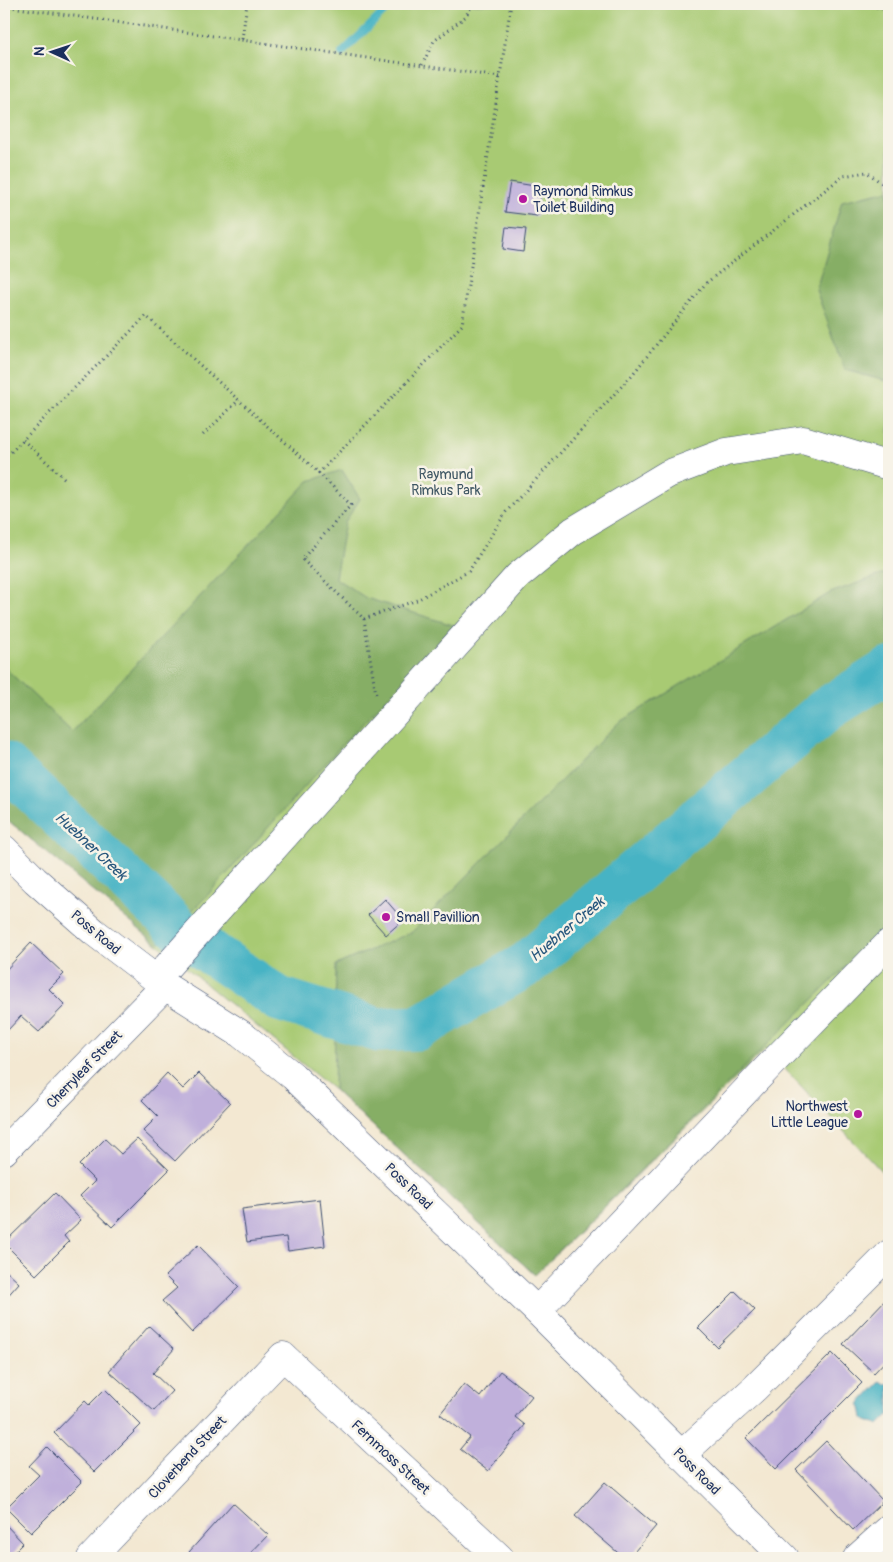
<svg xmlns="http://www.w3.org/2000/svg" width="893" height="1562" viewBox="0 0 893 1562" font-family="Pangolin,sans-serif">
	<rect width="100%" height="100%" fill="#f7f3e8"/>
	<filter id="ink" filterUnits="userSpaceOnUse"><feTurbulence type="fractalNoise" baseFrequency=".02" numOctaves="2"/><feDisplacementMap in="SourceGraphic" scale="10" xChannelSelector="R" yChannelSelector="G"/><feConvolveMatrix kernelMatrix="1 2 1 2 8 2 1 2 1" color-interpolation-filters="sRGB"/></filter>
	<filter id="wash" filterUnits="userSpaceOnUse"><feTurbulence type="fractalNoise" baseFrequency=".0096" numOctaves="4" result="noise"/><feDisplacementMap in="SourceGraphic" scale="20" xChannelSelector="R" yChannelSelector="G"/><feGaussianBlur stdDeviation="1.12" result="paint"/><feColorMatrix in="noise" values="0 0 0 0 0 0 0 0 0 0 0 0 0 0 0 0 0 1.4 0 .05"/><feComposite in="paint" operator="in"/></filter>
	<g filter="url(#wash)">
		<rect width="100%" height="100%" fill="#f3e8d2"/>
		<path fill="#a8ca73" stroke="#627c68" d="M4 4H889V1179L766 1049 535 1275 334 1090 4 817Z"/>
		<path fill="#86ae65" stroke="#506e62" d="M889 190V382L845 370 816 290 842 201Z
			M342 470 360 499 345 522 335 578 366 598 456 626 343 744 205 898 158 945 4 817V667L72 732 309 481Z
			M889 572V924L535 1275 334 1090 336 965 412 932 618 723 830 593Z"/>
		<path fill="#47b3c4" stroke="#317191" d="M881 1381 885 1384H889V1415L879 1425C874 1421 868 1424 863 1418L861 1407 859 1404Z"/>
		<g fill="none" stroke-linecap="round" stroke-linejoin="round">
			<path stroke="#47b3c4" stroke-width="8" d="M342 53 392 4"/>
			<path stroke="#47b3c4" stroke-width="45" d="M4 764 178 928
				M204 948 279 999 379 1030 418 1028 527 964 827 709 889 670"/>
		</g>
		<g id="blocks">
			<path fill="#c0b0db" d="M510 182 541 187 537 216 505 212Z
				M506 227 526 229 523 252 503 249Z
				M385 899 403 920 386 935 368 915Z
				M31 943 64 974 49 989 65 1005 39 1032 21 1016 7 1031 4 1028V972Z
				M167 1073 183 1089 199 1073 230 1103 175 1161 143 1131 158 1116 142 1100Z
				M105 1139 121 1154 137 1139 169 1170 112 1227 80 1196 95 1181 79 1165Z
				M55 1193 81 1220 64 1236 69 1242 36 1275 4 1243Z
				M320 1199 325 1246 288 1251 286 1237 247 1242 242 1209Z
				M198 1245 239 1287 192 1333 162 1301 177 1288 165 1276Z
				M4 1269 19 1283 4 1300Z
				M735 1291 755 1310 717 1347 698 1328Z
				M889 1296V1357L874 1373 843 1344Z
				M149 1326 174 1349 153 1373 172 1391 154 1411 109 1371Z
				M832 1353 862 1383 776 1469 746 1438Z
				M500 1371 532 1396 515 1417 525 1425 488 1471 460 1449 470 1437 440 1414 464 1384 480 1397Z
				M105 1389 141 1425 94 1472 54 1433 85 1401 89 1405Z
				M826 1441 883 1501 853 1530 796 1470Z
				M47 1447 82 1482 31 1533 6 1508 39 1475 29 1466Z
				M605 1482 656 1526 629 1558H624L575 1516Z
				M233 1503 268 1535 246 1558H196L189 1552Z
				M4 1523 23 1543 8 1558H4Z"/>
		</g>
	</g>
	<g filter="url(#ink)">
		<use href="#blocks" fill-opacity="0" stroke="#3b4b6f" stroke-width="1"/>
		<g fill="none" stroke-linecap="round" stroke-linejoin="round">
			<g stroke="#3b4b6f" stroke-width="29">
				<path id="minor" d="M4 849 35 880 94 932 165 986 241 1034 293 1076 537 1311 785 1558
					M156 979 518 576 573 531 668 474 726 452 803 440 889 466
					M4 1151 165 986
					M537 1311 772 1063 889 943
					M681 1455 755 1388 889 1254
					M91 1558 283 1356 500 1558
					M857 1558 889 1529"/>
			</g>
			<path stroke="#3b4b6f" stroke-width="3" stroke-dasharray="1 4" stroke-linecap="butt" d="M511 4 462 325 319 473 351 505 302 559 364 619 417 600 469 571 506 512 632 375 706 283 843 176 867 172 884 185 889 204
				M867 4 889 11
				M4 6 500 77
				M242 39 247 4
				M422 65 434 41 465 17 473 4
				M203 435 239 400
				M23 440 65 479
				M4 459 146 316 319 473
				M364 619 376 695"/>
			<use href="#minor" stroke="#fff" stroke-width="28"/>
		</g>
	</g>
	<g fill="#b5179e" stroke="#f7f3e8" stroke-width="2">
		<circle cx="523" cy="199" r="5"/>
		<circle cx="386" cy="917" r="5"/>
		<circle cx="858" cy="1114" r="5"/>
	</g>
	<g text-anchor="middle" stroke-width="5" stroke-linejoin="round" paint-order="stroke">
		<g font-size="14" fill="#1b2f5e" stroke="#f7f3e8" text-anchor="start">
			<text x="533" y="196">Raymond Rimkus<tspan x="533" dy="16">Toilet Building</tspan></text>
			<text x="396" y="922">Small Pavillion</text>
			<text x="848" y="1111" text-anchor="end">Northwest<tspan x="848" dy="16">Little League</tspan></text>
		</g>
		<g font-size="14" fill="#3e5663" stroke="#f7f3e8">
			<text x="446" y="479">Raymund<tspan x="446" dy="16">Rimkus Park</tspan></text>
		</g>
		<g font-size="14" fill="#1b2f5e" stroke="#f7f3e8">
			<text transform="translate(96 932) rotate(40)" y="5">Poss Road</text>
			<text transform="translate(84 1069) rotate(-46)" y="5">Cherryleaf Street</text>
			<text transform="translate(409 1186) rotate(44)" y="5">Poss Road</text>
			<text transform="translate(187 1457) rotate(-47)" y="5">Cloverbend Street</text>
			<text transform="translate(391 1457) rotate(43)" y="5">Fernmoss Street</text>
			<text transform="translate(697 1471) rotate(45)" y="5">Poss Road</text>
		</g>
		<g font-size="15" font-style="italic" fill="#28577d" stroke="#f7f3e8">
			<text transform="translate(91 846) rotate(43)" y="5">Huebner Creek</text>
			<text transform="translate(567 929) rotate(-40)" y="5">Huebner Creek</text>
		</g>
	</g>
	<rect width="893" height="1562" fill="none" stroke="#f7f3e8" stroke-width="20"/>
	<g transform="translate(52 52) rotate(273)" stroke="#f7f3e8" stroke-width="4" paint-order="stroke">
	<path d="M0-4L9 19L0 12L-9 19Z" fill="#1b2f5e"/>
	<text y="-8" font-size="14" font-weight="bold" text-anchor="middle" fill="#1b2f5e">N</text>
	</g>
</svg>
